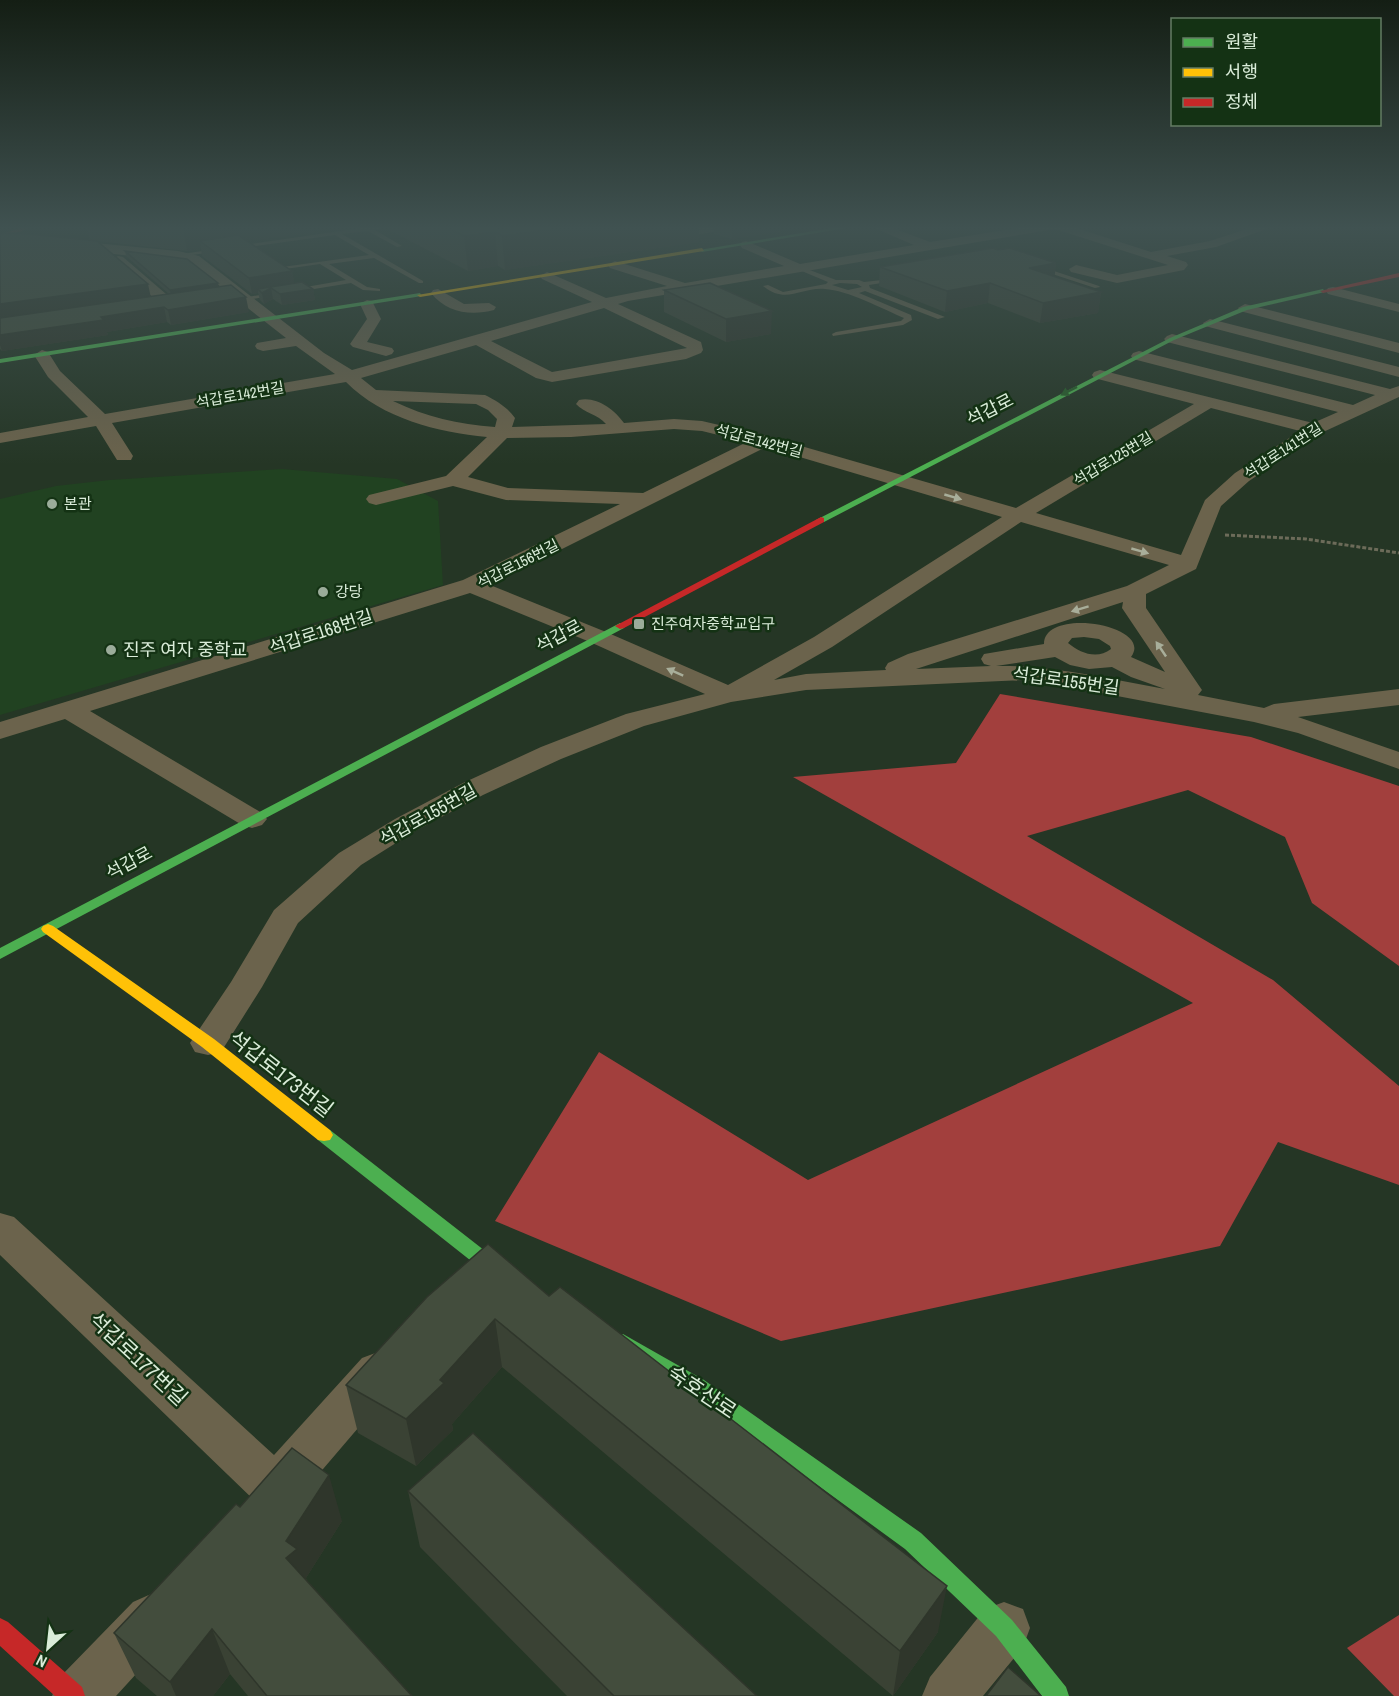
<svg xmlns="http://www.w3.org/2000/svg" width="1399" height="1696" viewBox="0 0 1399 1696" font-family="'Archivo Narrow','Noto Sans KR',sans-serif">
	<rect width="100%" height="100%" fill="#253625"/>
	<path fill="#214221" d="M282 469 397 479 438 501 443 585 0 715V499L56 486 110 480Z"/>
	<path fill="#a23f3d" d="M1000 694 1251 737 1399 786V966L1312 903 1285 837 1188 790 1027 836 1273 980 1399 1086V1185L1278 1142 1220 1246 781 1341 495 1221 599 1052 808 1180 1193 1003 793 777 956 763Z
		M1399 1615V1696H1394L1347 1648Z"/>
	<g fill="none" stroke-linecap="round" stroke-linejoin="round">
		<path stroke="#6c6b59" stroke-width="3" stroke-dasharray="4 2" stroke-linecap="butt" d="M1225 535 1306 539 1399 553"/>
		<path fill="#6b634c" fill-rule="evenodd" d="M368 227H386L375 230 402 246 397 247 368 231 342 234 423 281V283H419L374 258 329 264 367 287 380 289V291L363 290 351 283 246 300 242 298 346 280 320 264 278 270 275 268 369 255 335 235 178 257 175 255Z
			M1036 265 1099 286 1100 287 1095 288 1034 268Z
			M799 266 836 280H859L864 282 900 278V280L869 285 870 288 945 317 938 319 865 291 859 293 911 315 912 320 903 325 833 336 832 334 836 332 901 321 904 318C883 309 847 290 825 289 800 287 787 305 763 286L768 285 783 292 826 284 828 282 797 269ZM840 283 857 284 862 287 848 290 832 285Z"/>
		<path fill="#6b634c" fill-rule="evenodd" d="M694 227H725L719 231 688 236 682 232 684 229Z
			M872 227H890L930 242 1025 227H1073L1151 252 1210 241 1253 227H1272L1216 247 1167 256 1186 262 1188 265 1184 270 1117 283 1071 272 1069 269 1076 265 1117 275 1168 265 1055 229 628 301 618 304 701 342 703 350 701 353 686 359 552 382 536 378 476 345 361 378 376 390 485 395C497 401 507 407 515 418L512 427 606 424C598 414 584 413 576 404L579 400C596 396 614 409 624 423L674 419 702 421 770 437 1016 508 1194 404 1094 378 1092 375 1094 372 1100 370 1313 423 1338 412 1133 359 1131 356 1133 353 1139 351 1353 405 1375 395 1167 342 1164 339 1167 336 1172 334 1390 389 1399 386V397L1321 433 1249 481 1221 506 1196 569 1146 594V608L1202 690 1198 695 1264 708 1274 704 1399 689V705L1298 717 1399 752V769L1298 733 1254 722 1075 688 1024 680 806 690 731 702 644 726 561 759 483 795 415 831 361 865 298 923 262 987 221 1052 208 1055 195 1052 190 1043 231 982 274 910 339 853 395 819 463 783 541 747 626 714 705 694 590 642 470 593 90 711 262 813 267 819 262 825 252 828 242 825 65 719 0 739V722L463 580 620 504 506 500 453 486 376 505 369 503 366 499 369 495 446 476 487 437C437 432 383 419 346 382L112 423 133 456 131 460H117L96 426 0 443V433L88 417 48 377 34 355 42 350 48 352 60 371 105 414 335 374 296 346 263 351 257 349 255 346 257 343 286 338 189 262 0 242V234L178 251 199 256 324 353 352 370 592 302 542 279 540 276 547 272 606 298 667 286 610 268 608 265 615 261 685 283 784 266 742 248 740 245 742 242 746 241 800 264 914 245ZM604 308 687 348 552 372 491 341ZM393 401 476 404 488 410 497 419 495 427C458 424 426 417 393 401ZM1211 408 1300 431 1235 473 1205 500 1181 555 1036 513ZM674 429 702 431 747 442 643 493 508 488 468 477 507 438 571 437ZM766 447 1002 517 814 637 728 685 606 632 490 585ZM1021 522 1169 565 1127 586 908 654 888 663 885 668 886 670 806 674 774 680 832 647ZM1123 602 1122 608 1165 672 1131 657C1155 625 1044 606 1044 644L984 654 981 659 984 664 991 666 916 669ZM1084 637 1099 639 1110 646 1111 649C1097 660 1080 653 1068 643L1072 638ZM1055 657 1070 665 1089 669 1112 667 1131 677 1165 689C1109 679 1053 665 996 666Z
			M118 256 123 257 173 300 175 303 173 306H163L113 263 111 260Z
			M1333 287 1399 304V312L1328 294 1326 291 1328 288Z
			M438 289 464 304 489 303 496 307 494 310C471 316 447 313 431 293L433 290Z
			M367 300 372 301 381 319 367 342 392 348 394 351 392 354 386 356 353 347 350 344 367 319 360 304Z
			M1245 304 1399 343V353L1240 311 1238 308Z
			M1210 319 1399 367V377L1205 326 1203 323Z
			M0 1213 14 1217 274 1455 362 1358 378 1352 394 1358 401 1372 394 1386 294 1503 275 1511 258 1504 0 1255Z
			M151 1594 169 1602 177 1620 169 1638 116 1696H52L60 1677 133 1602Z
			M1004 1602 1023 1609 1030 1628 1023 1647 983 1696H922L930 1677 985 1609Z"/>
		<path fill="#4caf50" fill-rule="evenodd" d="M838 227H853L702 252 699 250Z
			M1323 289 1325 292 1247 310 1174 340 824 522 816 520 1170 338 1243 307Z
			M420 293 422 296 0 363V359Z
			M620 623 625 626 624 628 0 959V948Z
			M324 1129 330 1130 489 1254 521 1273 524 1279 521 1285 514 1287 507 1285 475 1264 318 1140 315 1135 318 1130Z
			M623 1334 704 1380 921 1533 1012 1620 1066 1687 1069 1696H1042L996 1636 905 1549 690 1392 616 1349 613 1343 616 1337Z"/>
		<path fill="#ffc107" fill-rule="evenodd" d="M702 248 704 251 420 297 417 295Z
			M48 924 53 926 214 1039 330 1130 333 1135 330 1140 324 1141 318 1140 202 1047 43 932 41 929 43 926Z"/>
		<path fill="#c62828" fill-rule="evenodd" d="M23 227H32L0 239V235Z
			M1399 273V277L1323 293 1320 291Z
			M821 517 824 518V522L624 628 620 629 615 626Z
			M0 1618 8 1622 82 1687 85 1696H55L0 1646Z"/>
	</g>
	<path fill="#3a4234" d="M87 227H316L313 233 246 241 292 271 294 283 313 289 315 300 282 305 273 299 264 304 260 300 258 293 252 294 202 256 201 249 187 251 97 241 150 297 169 294 126 256 125 251 219 287 249 312 171 325 167 322 107 332 108 335 2 351 0 349V233L90 240Z
		M387 227H699V242L505 270 498 266 468 271 387 229Z
		M714 227H808L732 239 714 234Z
		M998 250 1056 263 1054 277 1101 292 1098 313 1040 323 988 303 945 312 879 286 880 267Z
		M664 290 771 334 726 342 664 312Z
		M488 1244 938 1632 893 1696 502 1367 452 1424 453 1430 416 1466 358 1433 346 1385Z
		M408 1491 757 1696H567L420 1547Z
		M240 1507 342 1521 306 1578 307 1581 412 1696H248L230 1674 213 1696H157L136 1678 114 1633Z"/>
	<path fill="#2f362b" d="M183 227H316L313 233 232 243 224 246 221 232H220L222 246 200 241 201 249 187 251Z
		M499 227H699V242L505 270 502 236 500 234Z
		M732 227H808L732 239Z
		M495 232 498 266 468 271 464 236Z
		M1056 263 1054 282 1029 268Z
		M292 271 295 287 271 288 273 299 264 304 262 293 258 289V293L252 294 249 278Z
		M218 283 219 289 171 296 170 290Z
		M990 283 988 303 945 312 947 291Z
		M148 284 151 298 0 320V304Z
		M313 289 315 300 282 305 280 294Z
		M1101 292 1098 313 1040 323 1043 303Z
		M246 297 249 312 171 325 168 310Z
		M164 307 167 322 107 332 108 335 2 351 0 345V335L101 317Z
		M772 311 771 334 726 342V319Z
		M495 1319 502 1367 452 1424 453 1430 416 1466 406 1419 440 1380Z
		M329 1475 342 1521 306 1578 312 1595 286 1558V1541Z
		M947 1586 938 1632 893 1696 900 1651Z
		M212 1629 230 1674 213 1696H176L170 1682Z"/>
	<path fill="#434d3d" stroke="#2f362b" stroke-width="1.5" d="M446 227H494L498 229 512 227H565L502 236 495 232 464 236Z
		M0 233H18L97 241 148 284 0 304Z
		M238 235 292 271 249 278 200 241Z
		M993 248 998 250 1010 248 1056 263 1029 268 1101 292 1043 303 990 283 947 291 880 267Z
		M125 251 187 259 218 283 170 290Z
		M302 282 313 289 280 294 271 288 262 293 258 289Z
		M710 283 772 311 726 319 664 290Z
		M231 285 246 297 168 310 164 307 101 317 104 320 0 335V318Z
		M488 1244 549 1296 560 1287 947 1586 900 1651 495 1319 440 1380 444 1383 406 1419 346 1385 427 1297Z
		M473 1433 757 1696H614L408 1491Z
		M292 1448 329 1475 286 1541 297 1549 286 1558 412 1696H267L212 1629 170 1682 114 1633 236 1504 240 1507Z
		M1008 1667 1041 1696H986Z"/>
	<defs><path id="oneway-solid" d="M-6-.8H1V-3.2L6.5 0L1 3.2V.8H-6Z" transform="scale(1.5)"/></defs>
	<use fill="#285e29" href="#oneway-solid" transform="translate(1069 391) rotate(153)"/>
	<g fill="#a8ae9a">
		<use href="#oneway-solid" transform="translate(953 497) rotate(16)"/>
		<use href="#oneway-solid" transform="translate(1140 551) rotate(16)"/>
		<use href="#oneway-solid" transform="translate(1080 609) rotate(163)"/>
		<use href="#oneway-solid" transform="translate(1161 649) rotate(-124)"/>
		<use href="#oneway-solid" transform="translate(675 672) rotate(-156)"/>
	</g>
	<linearGradient id="sky" x2="0" y2="1"><stop stop-color="#141e14"/><stop offset="0.49" stop-color="#405251"/><stop offset="1" stop-color="#405251" stop-opacity="0"/></linearGradient>
	<rect width="1399" height="465" fill="url(#sky)"/>
	<g fill="#9bac9a" stroke="#143214" stroke-width="2">
		<circle cx="52" cy="504" r="6"/>
		<circle cx="323" cy="592" r="6"/>
		<rect x="633" y="618" width="12" height="12" rx="3"/>
		<circle cx="111" cy="650" r="6"/>
	</g>
	<g text-anchor="middle" stroke-width="5" stroke-linejoin="round" paint-order="stroke">
		<g font-size="15" fill="#daecd9" stroke="#143214">
			<text transform="translate(240 395) rotate(-10)" y="5">석갑로142번길</text>
			<text transform="translate(759 441) rotate(15)" y="5">석갑로142번길</text>
			<text transform="translate(1283 451) rotate(-33)" y="5">석갑로141번길</text>
			<text transform="translate(1113 459) rotate(-31)" y="5">석갑로125번길</text>
			<text transform="translate(518 564) rotate(-27)" y="5">석갑로156번길</text>
		</g>
		<g font-size="15" fill="#daecd9" stroke="#143214" text-anchor="start">
			<text x="64" y="509">본관</text>
			<text x="335" y="597">강당</text>
			<text x="651" y="629">진주여자중학교입구</text>
		</g>
		<g font-size="18" fill="#daecd9" stroke="#143214">
			<text transform="translate(990 410) rotate(-27)" y="6">석갑로</text>
			<text transform="translate(321 632) rotate(-18)" y="6">석갑로168번길</text>
			<text transform="translate(559 636) rotate(-28)" y="6">석갑로</text>
			<text transform="translate(1066 681) rotate(8)" y="6">석갑로155번길</text>
			<text transform="translate(428 815) rotate(-29)" y="6">석갑로155번길</text>
			<text transform="translate(129 863) rotate(-28)" y="6">석갑로</text>
		</g>
		<g font-size="18" fill="#daecd9" stroke="#143214" text-anchor="start">
			<text x="123" y="656">진주 여자 중학교</text>
		</g>
		<g font-size="21" fill="#daecd9" stroke="#143214">
			<text transform="translate(281 1074) rotate(38)" y="7">석갑로173번길</text>
			<text transform="translate(138 1359) rotate(43)" y="7">석갑로177번길</text>
			<text transform="translate(702 1392) rotate(34)" y="7">숙호산로</text>
		</g>
	</g>
	<rect x="1171" y="18" width="210" height="108" fill="#143214" stroke="#637c63" stroke-width="1.5"/>
	<rect x="1183" y="38" width="30" height="9" fill="#4caf50" stroke="#637c63" stroke-width="1.5"/>
	<text x="1225" y="48" font-size="18" fill="#daecd9">원활</text>
	<rect x="1183" y="68" width="30" height="9" fill="#ffc107" stroke="#637c63" stroke-width="1.5"/>
	<text x="1225" y="78" font-size="18" fill="#daecd9">서행</text>
	<rect x="1183" y="98" width="30" height="9" fill="#c62828" stroke="#637c63" stroke-width="1.5"/>
	<text x="1225" y="108" font-size="18" fill="#daecd9">정체</text>
	<g transform="translate(48 1648) rotate(207)" stroke="#143214" stroke-width="4.5" paint-order="stroke">
	<path d="M0-4.5L10 22L0 15L-10 22Z" fill="#daecd9"/>
	<text y="-9" font-size="16" font-weight="bold" text-anchor="middle" fill="#daecd9">N</text>
	</g>
</svg>
